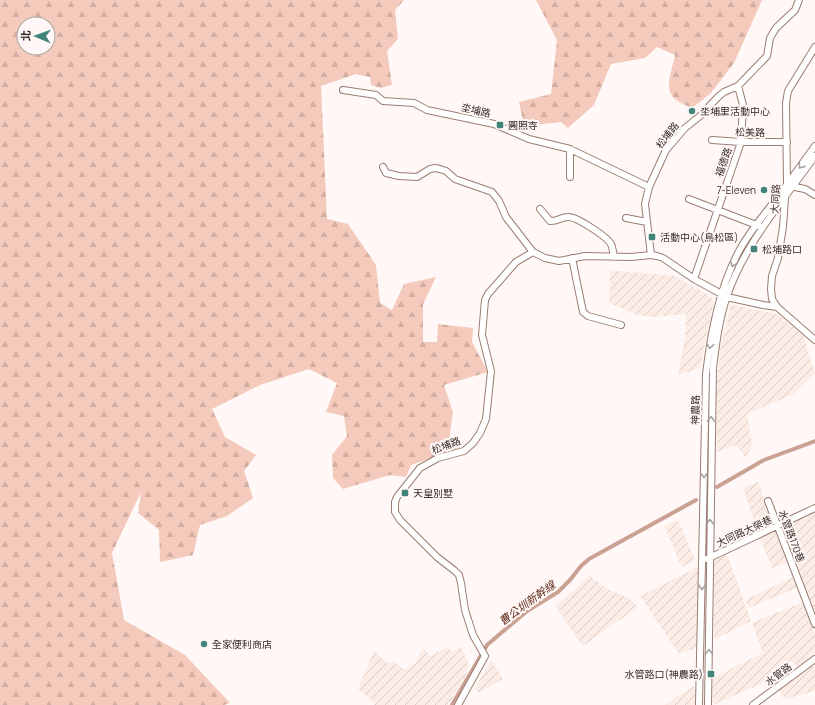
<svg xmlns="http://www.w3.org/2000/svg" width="815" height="705" viewBox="0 0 815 705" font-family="Manrope,'Noto Sans TC',sans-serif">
	<defs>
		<pattern id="industrial-furrows" width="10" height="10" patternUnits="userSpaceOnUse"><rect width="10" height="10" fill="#fcece6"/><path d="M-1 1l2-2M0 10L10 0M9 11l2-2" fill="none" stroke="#d9cbc5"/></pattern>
		<pattern id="forest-firs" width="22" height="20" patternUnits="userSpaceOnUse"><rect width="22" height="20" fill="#f4cabc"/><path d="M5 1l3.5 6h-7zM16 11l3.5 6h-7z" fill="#d2aea1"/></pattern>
	</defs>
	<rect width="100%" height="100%" fill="#fff8f6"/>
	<path fill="url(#industrial-furrows)" d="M610 270 674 276 707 294 714 301 700 368 678 375 685 339 686 314 653 317 638 315 609 303Z
		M731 305 777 314 803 335 815 374 792 395 747 414 752 445 746 458 736 445 717 452 716 389 721 346Z
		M758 482 774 525 758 531 743 488Z
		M815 512V614L782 529Z
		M678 520 695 560 682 567 664 526Z
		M776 529 789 562 772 568 760 538Z
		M727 554 751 621 714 640V560Z
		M700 566 698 647 679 654 640 596Z
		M590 574 593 579 609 590 629 598 638 607 583 646 555 606 578 587Z
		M794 577 799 587 749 608 745 600Z
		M803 602 815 634V653L798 667 792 661 773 671 772 679 713 705 712 678 763 653 752 623Z
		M448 647 452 652 461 647 469 665 465 678 448 705H374V702L358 689 374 650 387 663 394 662 405 670 417 662 419 654 424 648 430 656Z
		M491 660 503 679 479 693 475 688Z
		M813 666 815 670V691L785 699 779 690Z
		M693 686 697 693V705H665Z"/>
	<path fill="url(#forest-firs)" fill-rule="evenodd" d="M0 0H404L395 10 398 39 387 51 392 85 381 88 371 85 370 77 356 74 321 86 327 219 348 224 376 265 380 303 392 310 404 284 436 277 423 304V342H437L438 324 473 328 472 342 488 372 444 385 453 412 449 440 462 447 411 465 406 477 390 475 343 489 333 478 332 455 347 436 344 416 326 412 337 383 309 369 260 385 212 409 225 437 256 455 244 471 253 498 227 516 200 525 193 555 160 562 159 530 138 513 141 492 112 553 124 620 185 655 230 703 224 705H0ZM24 24H48V48H24Z
		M536 0H762L734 63 711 93 692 108C688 106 682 104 678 101 661 91 673 69 675 55L657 47 645 58 611 64 594 105 568 128 561 122 524 126 519 102 551 94 557 40Z"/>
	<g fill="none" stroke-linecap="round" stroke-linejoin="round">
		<path stroke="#cba193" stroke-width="4" d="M717 487 764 460 815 441
			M452 705 487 645 527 611 558 592 570 580 581 566 589 559 696 500"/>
		<g stroke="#9b7d73" stroke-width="8">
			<path id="minor" d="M343 90 376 95 383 101 414 103 427 110 494 124 529 139 570 149 649 187
				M712 140 741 142H787
				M383 167 386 173 399 176 417 177 430 169 435 168 440 169 446 171 455 179 492 192 499 201 506 217 533 252
				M570 177V149
				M787 185 786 103 788 91 815 47
				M790 186 805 189 815 195
				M785 198 783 227 778 258 772 276 771 289 772 299 777 307 815 340
				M689 199 759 226
				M540 209 550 221C556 222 561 217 568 217 576 216 607 237 611 244 613 248 613 253 614 257
				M626 218 647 222
				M651 255 645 204 649 187 666 150 685 128 700 116 719 96 724 92 738 86 767 56 770 38 776 28 795 10 799 0
				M572 258 583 312 588 316 621 325
				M694 279 741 142 743 105 738 86
				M768 501 815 624
				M707 559 815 508
				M458 705 485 656 473 635 465 610 461 583 459 575 455 571 437 557 400 520 395 512V502L397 497 420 468 438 458 464 451 473 443 480 433 486 419 491 371 482 335 485 300 488 294 516 262 533 252 545 258 559 261 585 256 631 257 651 255 657 256 663 258 694 279 727 297 763 305 777 307
				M699 705 706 374C711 332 719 290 738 253 747 235 761 219 773 203 788 184 801 165 815 146
				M708 705 713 368C716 344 719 319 727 296 745 243 783 201 815 156
				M753 705 815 659"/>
		</g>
		<use href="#minor" stroke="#fff" stroke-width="6"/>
	</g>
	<defs><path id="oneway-chevron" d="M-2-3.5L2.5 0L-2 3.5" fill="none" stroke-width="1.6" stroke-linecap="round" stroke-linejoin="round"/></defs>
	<g stroke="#a59f9d">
		<use href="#oneway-chevron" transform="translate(801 166) rotate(126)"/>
		<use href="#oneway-chevron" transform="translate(733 264) rotate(115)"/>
		<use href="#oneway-chevron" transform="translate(710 346) rotate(98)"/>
		<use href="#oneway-chevron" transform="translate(711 419) rotate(-89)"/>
		<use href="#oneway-chevron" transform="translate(704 475) rotate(91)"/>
		<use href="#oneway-chevron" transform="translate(710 522) rotate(-89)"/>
		<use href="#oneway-chevron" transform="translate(702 587) rotate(91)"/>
		<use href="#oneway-chevron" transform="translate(709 652) rotate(-89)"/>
	</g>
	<g fill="#42867b" stroke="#fff8f6" stroke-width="1.5">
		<circle cx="692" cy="111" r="4"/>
		<rect x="496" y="121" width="8" height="8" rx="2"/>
		<circle cx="764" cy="190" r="4"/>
		<rect x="648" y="233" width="8" height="8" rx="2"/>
		<rect x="750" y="245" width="8" height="8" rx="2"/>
		<rect x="401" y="489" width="8" height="8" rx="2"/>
		<circle cx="204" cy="644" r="4"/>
		<rect x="707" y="670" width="8" height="8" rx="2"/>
	</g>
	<g text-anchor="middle" stroke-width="4" stroke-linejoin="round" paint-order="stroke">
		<g font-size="10" fill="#372a26" stroke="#fff8f6">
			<text transform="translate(476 110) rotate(13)" y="4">坔埔路</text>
			<text transform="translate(750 132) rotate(1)" y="4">松美路</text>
			<text transform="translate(667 135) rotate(-52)" y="4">松埔路</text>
			<text transform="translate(723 162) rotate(-71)" y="4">福德路</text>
			<text transform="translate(775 199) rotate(-86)" y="4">大同路</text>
			<text transform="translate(695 410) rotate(-89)" y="4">神農路</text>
			<text transform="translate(446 445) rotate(-20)" y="4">松埔路</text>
			<text transform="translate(744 531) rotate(-25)" y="4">大同路大榮巷</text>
			<text transform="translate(792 536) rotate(69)" y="4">水管路170巷</text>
			<text transform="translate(778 674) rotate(-37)" y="4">水管路</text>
		</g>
		<g font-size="10" fill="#372a26" stroke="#fff8f6" text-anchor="start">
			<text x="700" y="115">坔埔里活動中心</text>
			<text x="508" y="129">圓照寺</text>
			<text x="756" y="194" text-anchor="end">7-Eleven</text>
			<text x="660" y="241">活動中心(鳥松區)</text>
			<text x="762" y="253">松埔路口</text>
			<text x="413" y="497">天皇別墅</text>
			<text x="212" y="648">全家便利商店</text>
			<text x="703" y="678" text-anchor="end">水管路口(神農路)</text>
		</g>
		<g font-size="11" font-style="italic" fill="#5f2a17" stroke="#fff8f6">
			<text transform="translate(527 603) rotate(-36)" y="4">曹公圳新幹線</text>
		</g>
	</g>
	<g transform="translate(36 36) rotate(272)"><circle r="19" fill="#fff8f6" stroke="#afa6a3"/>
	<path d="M0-3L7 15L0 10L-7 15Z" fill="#42867b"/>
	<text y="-6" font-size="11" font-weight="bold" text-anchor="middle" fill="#372a26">北</text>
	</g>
</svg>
